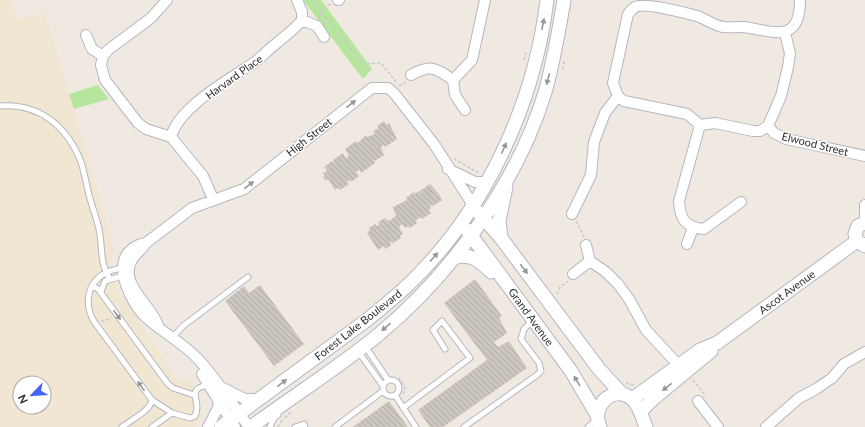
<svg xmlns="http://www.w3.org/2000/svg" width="865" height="427" viewBox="0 0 865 427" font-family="Lato,sans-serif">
	<defs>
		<pattern id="building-back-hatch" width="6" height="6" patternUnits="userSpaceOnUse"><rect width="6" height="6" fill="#cbc7bf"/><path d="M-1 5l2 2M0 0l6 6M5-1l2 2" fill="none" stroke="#afaba4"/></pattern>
	</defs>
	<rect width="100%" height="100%" fill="#efe9e1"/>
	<path fill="#f0e6d1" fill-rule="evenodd" d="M0 0H11L18 20 45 13 114 248 109 264 120 294 176 378 191 382 200 400 202 415 195 427H0ZM20 383H44V407H20Z"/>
	<path fill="#b6e59e" d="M303 0H321L372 69 363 79Z
		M98 85 109 99 74 109 69 94Z"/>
	<path fill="url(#building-back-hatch)" d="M384 121 387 125 389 123 397 139 385 147 384 145 381 147 384 155 375 161 373 160 375 163 361 173 359 170 356 172 359 176 351 182 350 180 347 182 349 184 340 190 338 188 335 190 328 179 326 181 323 177 325 176 323 173 327 171 324 167 332 161 335 163 333 160 343 153 346 158 349 156 345 149 356 141 358 143 366 135 367 137 375 134 373 131 379 128 377 126Z
		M430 184 439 194 442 200 433 206 432 205 430 206 431 208 429 210 431 213 422 219 421 217 416 220 417 223 410 228 408 226 405 228 402 224 399 227 403 234 400 236 401 238 393 243 391 241 390 243 391 245 386 249 384 246 378 250 367 233 370 230 369 228 375 224 377 226 380 224 378 222 385 218 389 221 396 216 393 207 407 200 406 198 414 192 415 194 419 191 422 194 420 191Z
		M475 279 502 316 499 318 507 333 494 342 498 347 509 341 527 368 443 427H430L418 410 487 360 444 303Z
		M260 285 304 344 274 366 225 301 244 286 249 293Z
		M389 401 408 427H353Z"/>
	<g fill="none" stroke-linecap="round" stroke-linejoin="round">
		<g stroke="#b4b7c1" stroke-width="7">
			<path id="lane" d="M0 106C39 103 67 126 81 162 84 171 86 182 88 191 91 204 96 216 99 229 103 247 99 263 110 279
				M123 267C117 270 110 270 105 273 86 284 84 306 95 323L152 400 172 413 190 418 195 416C203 401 183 389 209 385
				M92 286 98 289 168 384 173 388 194 395
				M101 292 105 281 119 277 123 278
				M172 338 183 326 248 277
				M365 346 388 380
				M358 351 383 386
				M383 388a8 8 0 1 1 16 0a8 8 0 1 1-16 0Z
				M395 395 416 427
				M403 408 470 358 442 321 433 330 445 349
				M122 427C131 420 150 411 152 400
				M152 427 172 413
				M270 427 274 418 278 415
				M295 427 304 424 305 427
				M335 427 383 391
				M464 427 537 375 541 371 539 363 521 339 524 329 533 320
				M588 427 597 420"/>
		</g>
		<g stroke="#b4b7c1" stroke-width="12">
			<path id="street" d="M167 0 151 18 108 50 103 56 101 65 105 80 138 123 146 129 171 137 203 176 213 199
				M297 0 302 12V20L317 26 324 37
				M338 0H339
				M785 33 790 53 788 67 781 96 768 126 760 131H753L715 123 700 125 687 114 624 101 618 96 613 83 628 14C630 12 632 9 635 7 644 2 686 13 697 16 706 19 713 25 723 27 732 28 741 26 750 28 778 33 800 41 800 0
				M86 35 92 49 103 56
				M411 75C431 64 436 68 453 80L455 95 465 110
				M453 80 472 60 485 0
				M700 125 679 201C680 219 685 227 704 229L741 202
				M768 126 774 133 786 139 865 156
				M171 137C179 106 231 79 256 61 264 55 270 48 277 43 286 35 295 29 302 20
				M448 169 475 182H486
				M865 205V220
				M572 214 591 175 594 142 605 113 618 96
				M146 243C137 244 126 251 124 261 119 279 135 309 149 320 163 332 185 345 197 358 217 379 232 404 249 427
				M687 244 693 228
				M590 261 606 272 618 284 629 299 646 330 683 370
				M573 274 590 261 586 245
				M158 325C151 305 120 285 131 262 134 254 142 250 146 243L192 208 244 189 372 88H388L394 93 434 144 473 205
				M202 374 235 427
				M223 388 245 399H260
				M698 401 718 427
				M208 427 219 406 218 401
				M766 427 799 398 816 389 832 378 844 364 865 352"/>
		</g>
		<g stroke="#b4b7c1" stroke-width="15">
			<path id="secondary" d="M478 212 501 238 599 369 622 394
				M865 223 858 226 855 234 857 241 865 246
				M467 230 571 371 597 415
				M501 238 499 221 506 187
				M454 258C470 252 480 261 491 272
				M632 399 700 350 717 343 857 241
				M640 412 653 399 711 351
				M221 427 367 320C380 309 394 298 407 286 484 213 534 106 547 0
				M251 427C293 396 338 368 378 335 452 274 519 181 546 89 554 59 559 30 564 0
				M600 427C590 406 614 383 632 399 640 406 642 418 646 427"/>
		</g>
		<path stroke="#c9c9c9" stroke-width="1.5" stroke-dasharray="3 2" stroke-linecap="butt" d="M314 0 321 12 363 64 381 63 397 83
			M319 17 325 7 331 4
			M524 60 526 52
			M563 69 564 61
			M399 86 406 82
			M454 159 479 173
			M576 221 584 237
			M557 294 560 287 568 281
			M101 321 111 319
			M394 379 399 378 405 388 403 395
			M693 380 705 395
			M626 383 634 385
			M285 418 291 412
			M278 427 282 420"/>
		<use href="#lane" stroke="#fff" stroke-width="5"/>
		<use href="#street" stroke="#fff" stroke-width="10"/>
		<use href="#secondary" stroke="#fff" stroke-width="13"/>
	</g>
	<defs><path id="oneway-solid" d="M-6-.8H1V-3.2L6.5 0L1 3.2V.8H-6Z"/></defs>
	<g fill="#969696">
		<use href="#oneway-solid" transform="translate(543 24) rotate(-79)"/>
		<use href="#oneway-solid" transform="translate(548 79) rotate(105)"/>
		<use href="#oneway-solid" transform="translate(351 104) rotate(-38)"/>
		<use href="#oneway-solid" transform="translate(504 148) rotate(-66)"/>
		<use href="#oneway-solid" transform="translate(249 185) rotate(-38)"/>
		<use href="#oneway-solid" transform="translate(434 257) rotate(-49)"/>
		<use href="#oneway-solid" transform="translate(524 269) rotate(53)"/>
		<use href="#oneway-solid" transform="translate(117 315) rotate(53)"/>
		<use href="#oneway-solid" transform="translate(386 327) rotate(139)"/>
		<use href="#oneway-solid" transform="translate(577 381) rotate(-121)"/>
		<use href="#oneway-solid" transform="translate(282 383) rotate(-37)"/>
		<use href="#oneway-solid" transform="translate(141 386) rotate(-126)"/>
		<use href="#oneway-solid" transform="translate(667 387) rotate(142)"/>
	</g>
	<g text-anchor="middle" stroke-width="3" stroke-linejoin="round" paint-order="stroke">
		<g font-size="11" fill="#2e2e2e" stroke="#fff">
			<text transform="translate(234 77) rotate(-36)" y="4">Harvard Place</text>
			<text transform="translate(309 137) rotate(-38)" y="4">High Street</text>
			<text transform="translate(815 144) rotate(14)" y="4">Elwood Street</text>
			<text transform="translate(787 292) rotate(-36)" y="4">Ascot Avenue</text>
			<text transform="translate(531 317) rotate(54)" y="4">Grand Avenue</text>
			<text transform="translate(358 325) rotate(-38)" y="4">Forest Lake Boulevard</text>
		</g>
	</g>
	<g transform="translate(32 395) rotate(245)"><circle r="19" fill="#ffffff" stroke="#ababab"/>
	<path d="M0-3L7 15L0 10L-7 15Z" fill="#4264fb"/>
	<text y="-6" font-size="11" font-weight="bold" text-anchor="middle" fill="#2e2e2e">N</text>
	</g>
</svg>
